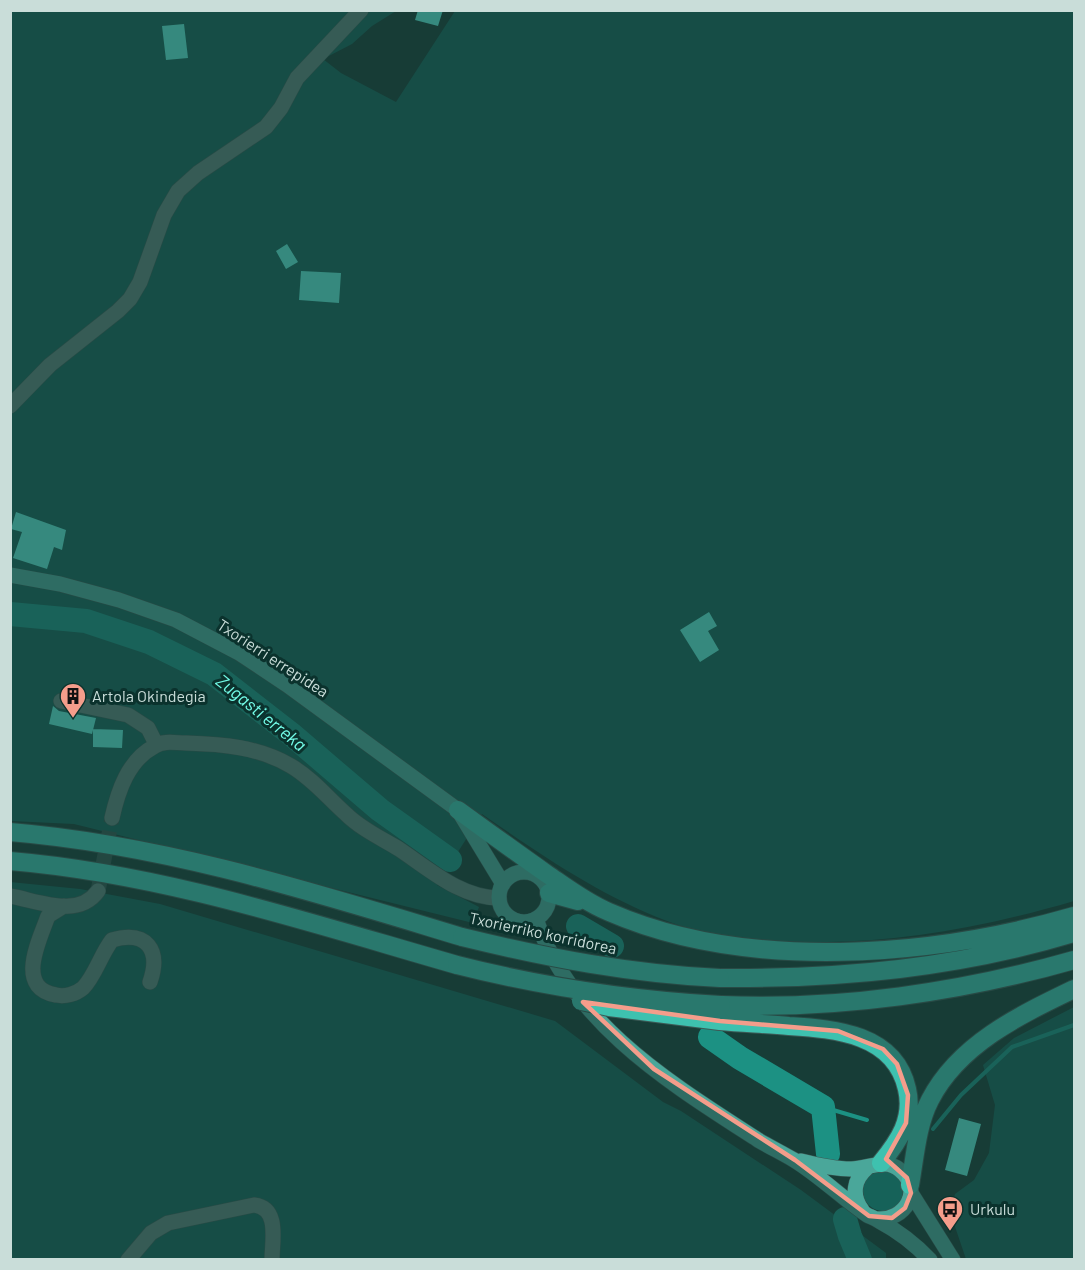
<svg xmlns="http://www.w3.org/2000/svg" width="1085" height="1270" viewBox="0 0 1085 1270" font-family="Barlow,sans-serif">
	<rect width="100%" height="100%" fill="#173d37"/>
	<path fill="#166259" d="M11 11H396L372 26 352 44 323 59 341 73 396 102 455 11H1074V901C972 931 863 950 756 939 726 936 695 932 667 921 599 895 541 855 482 814L437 885 479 907 473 923 74 824 11 821Z
		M10 882 80 889 160 904 555 1021 663 1102 681 1111 801 1190 886 1253V1259H11Z
		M1074 1007V1259H966L950 1212 955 1194 974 1180 989 1153 995 1105 983 1065 1014 1038Z
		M863 1191a20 20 0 1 1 40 0a20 20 0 1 1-40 0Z"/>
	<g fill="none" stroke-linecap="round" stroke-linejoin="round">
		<path stroke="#1c9183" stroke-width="4" d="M823 1107 867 1120
			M933 1129 961 1095 1012 1047 1074 1025"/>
		<path stroke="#1c9183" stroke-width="24" d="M10 614 86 621 149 642 214 674 291 734 380 810 450 860
			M578 926 612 946
			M710 1037 740 1058 823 1107 828 1154
			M845 1219 850 1236 860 1260"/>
	</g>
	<path fill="#5be7d4" d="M418 10H443L438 26 415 20Z
		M184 24 188 58 166 60 162 26Z
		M287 244 298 262 286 269 276 251Z
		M301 271 341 273 339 303 299 300Z
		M16 512 66 530 62 550 54 547 47 569 13 558 22 532 11 529Z
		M709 612 717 626 708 631 719 650 700 662 680 630Z
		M53 706 59 711 96 718 92 734 49 724Z
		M93 729 123 730 122 748 93 747Z
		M959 1118 981 1124 967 1176 945 1170Z"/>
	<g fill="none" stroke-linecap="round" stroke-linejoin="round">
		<path stroke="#32554f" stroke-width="15" stroke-dasharray="15 8" stroke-linecap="butt" d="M98 891 112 818"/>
		<g stroke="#3c5b57" stroke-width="16">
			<path id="minor" d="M10 406 50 365 118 311 130 299 140 282 164 215 178 191 198 173 266 127 281 108 297 78 361 10
				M61 701 128 715 148 728 156 744
				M112 818C118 791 128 760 155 746 165 740 175 743 186 743 222 744 259 747 291 766 313 779 328 798 346 814 361 829 381 838 399 849 429 869 461 898 499 898
				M10 896C39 901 78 919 98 891
				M64 906 48 916C39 941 15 988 56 995 65 997 76 994 83 988 95 976 101 954 112 940 147 930 161 950 150 982
				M128 1260 151 1233 168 1223 254 1205C280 1208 272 1241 272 1260"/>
		</g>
		<g stroke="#3c5b57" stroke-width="16">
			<path id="major" d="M10 575 60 584 119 600 176 620 239 653 287 685 458 810 503 884
				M499 897a25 25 0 1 1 50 0a25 25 0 1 1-50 0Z
				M536 919C572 1024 670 1083 758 1140 770 1147 782 1153 794 1160 820 1176 842 1198 867 1215 871 1217 875 1218 879 1221 898 1231 915 1244 930 1260
				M801 1161C817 1165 834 1169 851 1169 869 1169 885 1157 900 1170 924 1190 905 1221 877 1219
				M911 1193 953 1260
				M862 1210C851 1195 854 1179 867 1168"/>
		</g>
		<g stroke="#3c5b57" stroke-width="20">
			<path id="highway" d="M458 810C487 831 517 853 547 874 566 887 587 903 609 912 747 972 932 957 1074 916
				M10 832C166 845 313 892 462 937
				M10 861C164 874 310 923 457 965
				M549 893 578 901
				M720 978C842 979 958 968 1074 933
				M721 1005C839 1010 962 992 1074 960
				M720 1021C743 1023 766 1024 789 1026 836 1029 895 1034 907 1089 914 1119 899 1141 881 1163
				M910 1185C915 1157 917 1125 930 1100 959 1044 1020 1015 1074 989"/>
		</g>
		<use href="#minor" stroke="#5b817b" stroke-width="15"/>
		<use href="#major" stroke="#4aa79a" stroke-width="15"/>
		<use href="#highway" stroke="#3ec1af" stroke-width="18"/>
		<g stroke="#3c5b57" stroke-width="20" stroke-linecap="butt">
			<path id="highway-bridge" d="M462 937C548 958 632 974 720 978
				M457 965C544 987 632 1000 721 1005
				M581 1001 609 1007 720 1021"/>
		</g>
		<use href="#highway-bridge" stroke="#3ec1af" stroke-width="18"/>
	</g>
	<path d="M0 0H1085V1270H0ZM583 1002 720 1021 838 1031 883 1049 897 1064 908 1095 906 1123 886 1159 907 1178 911 1193 905 1208 892 1218 869 1216 795 1160 654 1069Z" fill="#173d37" fill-opacity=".55" fill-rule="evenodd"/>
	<path fill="none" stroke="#f49d8b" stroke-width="4.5" stroke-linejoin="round" d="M583 1002 720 1021 838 1031 883 1049 897 1064 908 1095 906 1123 886 1159 907 1178 911 1193 905 1208 892 1218 869 1216 795 1160 654 1069Z"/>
	<defs>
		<g id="building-pin" transform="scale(1.35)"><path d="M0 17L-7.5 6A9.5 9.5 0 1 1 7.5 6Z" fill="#f49d8b" stroke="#0b322d"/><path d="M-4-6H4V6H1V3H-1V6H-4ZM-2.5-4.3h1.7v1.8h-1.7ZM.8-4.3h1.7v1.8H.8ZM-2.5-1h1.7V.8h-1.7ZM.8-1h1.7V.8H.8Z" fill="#111"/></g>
		<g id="bus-pin" transform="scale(1.35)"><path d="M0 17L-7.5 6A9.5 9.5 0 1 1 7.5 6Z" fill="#f49d8b" stroke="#0b322d"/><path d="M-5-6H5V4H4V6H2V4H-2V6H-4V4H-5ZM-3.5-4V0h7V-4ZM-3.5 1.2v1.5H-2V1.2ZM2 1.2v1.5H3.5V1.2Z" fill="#111"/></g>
	</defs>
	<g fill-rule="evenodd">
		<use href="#building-pin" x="73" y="696"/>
		<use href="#bus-pin" x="950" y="1209"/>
	</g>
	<g text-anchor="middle" stroke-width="6" stroke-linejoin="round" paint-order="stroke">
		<g font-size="16" fill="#c9ddd9" stroke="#0b322d">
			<text transform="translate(273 658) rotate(33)" y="6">Txorierri errepidea</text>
			<text transform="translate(543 933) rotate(12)" y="6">Txorierriko korridorea</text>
		</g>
		<g font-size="16" fill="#c9ddd9" stroke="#0b322d" text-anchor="start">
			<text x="92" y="702">Artola Okindegia</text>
			<text x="970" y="1215">Urkulu</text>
		</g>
		<g font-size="18" font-style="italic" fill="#73fce8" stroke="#0b322d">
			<text transform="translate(261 713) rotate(39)" y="6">Zugasti erreka</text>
		</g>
	</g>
	<rect width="1085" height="1270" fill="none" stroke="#c9ddd9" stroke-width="24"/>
</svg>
